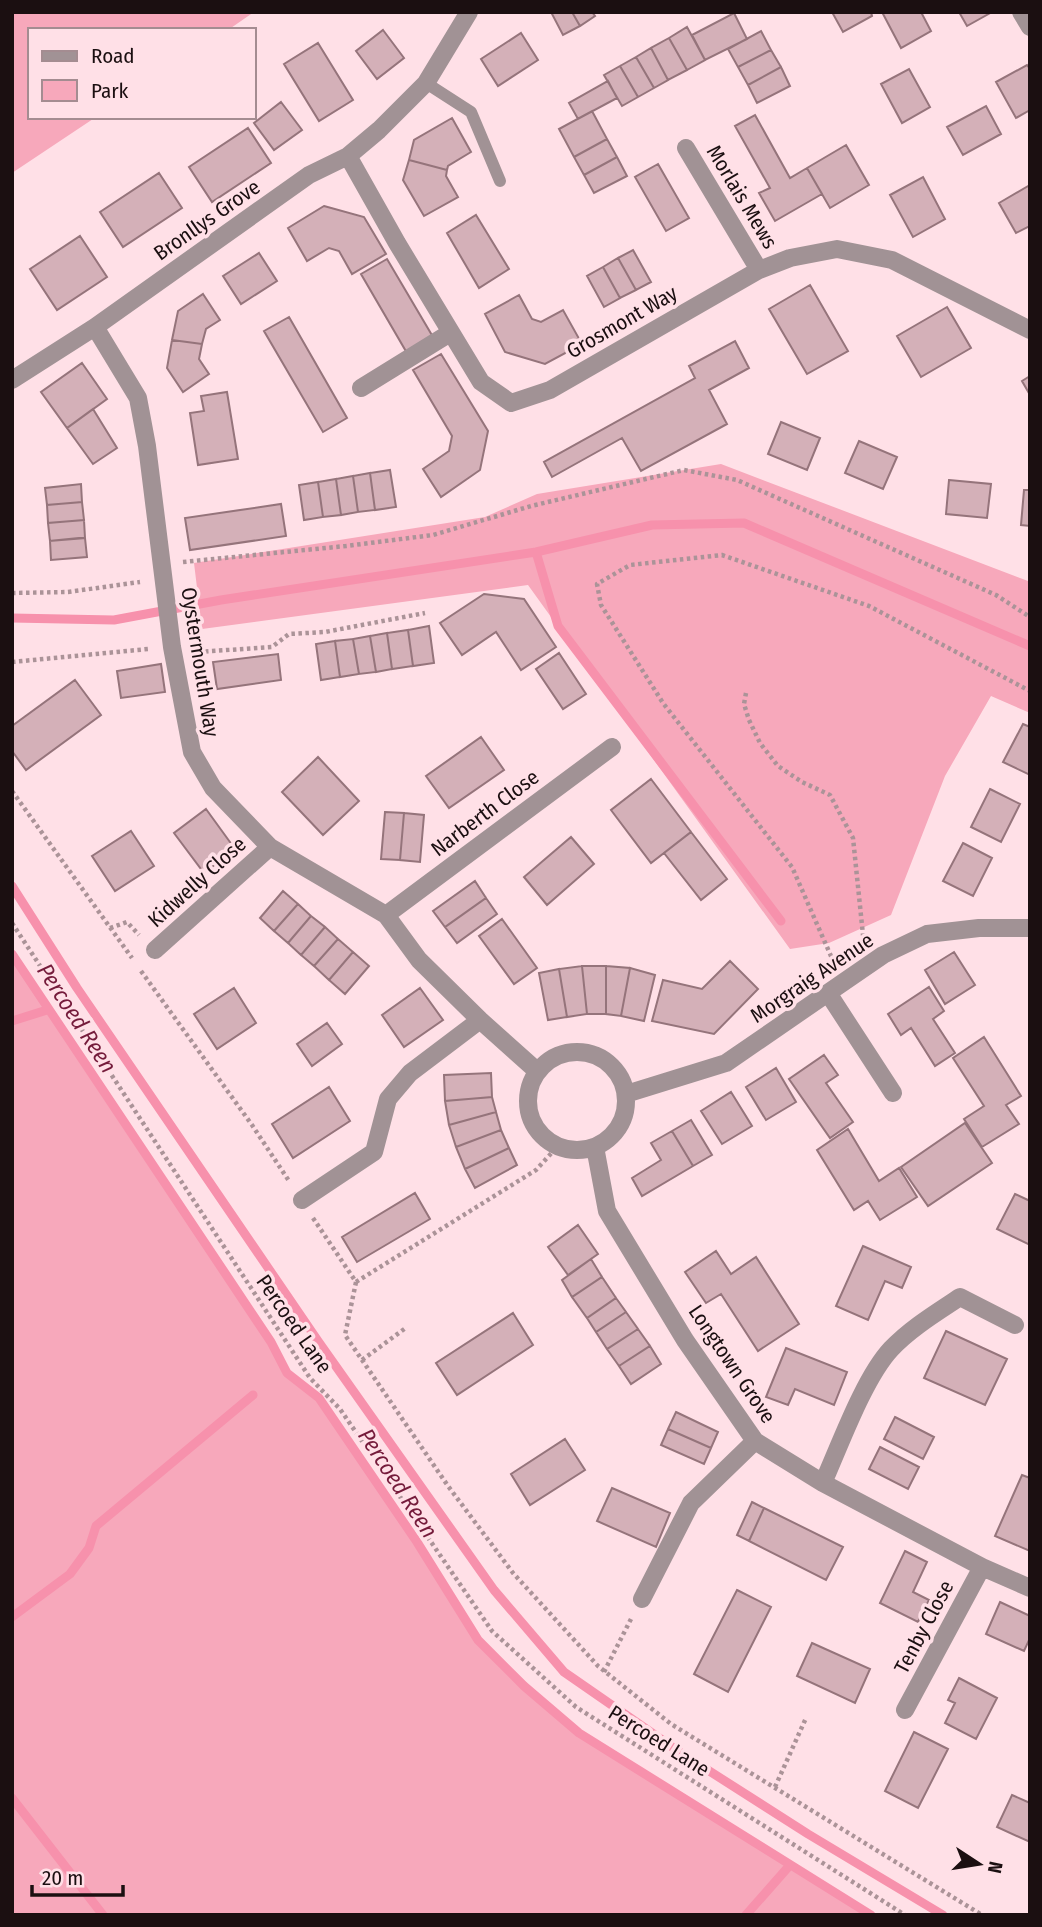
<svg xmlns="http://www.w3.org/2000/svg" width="1042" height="1927" viewBox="0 0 1042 1927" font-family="'Fira Sans Condensed',sans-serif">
	<rect width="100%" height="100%" fill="#ffe0e7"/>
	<path fill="#f7a8bb" d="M12 12H254L228 30H30V117H96L12 173Z
		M721 464 1028 581 1030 713 991 696 945 776 891 915 829 943 790 949 528 585 202 629 194 563 485 517 537 494Z
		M12 954 271 1342 287 1373 319 1398 417 1542 478 1640 524 1686 579 1733 871 1915H12Z"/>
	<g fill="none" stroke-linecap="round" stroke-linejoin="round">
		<path stroke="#f791ac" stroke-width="9" d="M536 552 558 626 781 921
			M12 618 114 620 221 600 536 552 652 525 744 523 1030 646
			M12 886 77 988 318 1341 494 1590 564 1672 678 1751 808 1834 943 1915
			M12 954 271 1342 287 1373 319 1398 417 1542 478 1640 524 1686 579 1733 871 1915
			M12 1021 47 1010
			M12 1617 70 1574 89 1548 96 1526 253 1395
			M12 1798 103 1915
			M746 1915 790 1865"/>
	</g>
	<path fill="#d4b0b8" stroke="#95747b" stroke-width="2" d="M551 12H572L580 26 563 35Z
		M572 12H592L595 16 580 26Z
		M832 12H871L872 16 843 32Z
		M882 12H921L931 31 901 48Z
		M959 12H992L967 26Z
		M734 13 747 39 705 60 692 35Z
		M687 27 705 60 687 70 669 38Z
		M383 30 404 58 377 79 356 51Z
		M761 31 771 50 738 67 728 49Z
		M521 33 538 60 498 86 481 59Z
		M669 38 687 70 668 80 651 48Z
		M318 43 353 100 319 121 284 64Z
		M651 48 668 80 654 88 636 57Z
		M771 50 781 67 748 85 738 67Z
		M636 57 654 88 638 97 620 66Z
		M1027 65 1030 69V110L1016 118 996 82Z
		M620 66 638 97 622 106 604 75Z
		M781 67 790 86 757 103 748 85Z
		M909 69 930 107 902 123 881 84Z
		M608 81 617 98 578 119 569 103Z
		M281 102 302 130 274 150 254 123Z
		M986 106 1001 134 963 155 947 127Z
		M592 111 607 139 574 157 559 129Z
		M755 115 790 178 807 168 822 194 775 221 759 193 770 188 735 126Z
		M452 118 471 152 448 166 447 170 409 160 414 140Z
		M248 128 271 163 212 202 189 167Z
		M607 139 617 157 584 175 574 157Z
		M846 145 869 185 830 208 807 168Z
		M617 157 627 176 594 193 584 175Z
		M409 160 447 170 446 176 458 197 424 216 403 180Z
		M658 164 689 218 666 231 635 177Z
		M159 173 182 208 123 247 100 212Z
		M923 177 945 219 913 237 890 195Z
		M1030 185V226L1016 233 999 203Z
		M324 206 364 217 386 254 352 274 339 251 329 248 307 261 288 228Z
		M476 215 509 269 479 288 447 233Z
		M80 236 107 277 57 310 30 269Z
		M633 250 651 282 636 290 618 258Z
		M259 253 277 281 241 304 223 276Z
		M618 258 636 290 620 298 603 267Z
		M387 259 433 337 407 353 361 274Z
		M603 267 620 298 604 307 587 276Z
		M810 285 848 351 807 374 769 309Z
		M203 294 220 320 206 329 202 344 172 340 178 311Z
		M519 295 532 319 541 322 563 310 582 344 545 364 505 352 485 314Z
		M947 307 971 348 921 377 897 336Z
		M289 317 347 418 323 432 264 331Z
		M172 340 202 344 199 359 209 374 183 392 167 368Z
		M735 341 749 368 709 390 727 424 641 471 622 438 552 477 544 462 695 378 689 366Z
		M441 354 488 431 480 470 441 497 423 469 449 451 452 436 413 370Z
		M82 363 107 399 67 428 41 392Z
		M1030 376V395L1022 381Z
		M227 392 238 459 198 465 190 413 204 411 201 396Z
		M93 409 117 448 93 464 67 428Z
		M781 422 820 438 807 470 768 454Z
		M859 441 897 457 883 489 845 473Z
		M390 470 396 507 375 510 370 473Z
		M370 473 375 510 358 512 353 476Z
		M353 476 358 512 341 515 336 479Z
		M336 479 341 515 323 517 318 482Z
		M949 480 991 484 987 518 946 514Z
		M318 482 323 517 304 520 299 485Z
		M81 484 82 502 47 505 45 488Z
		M1024 490H1030V526L1021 525Z
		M82 502 84 520 48 523 47 505Z
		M281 504 286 536 190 550 185 518Z
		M84 520 85 538 50 541 48 523Z
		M79 538H85L87 557 51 560 50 541Z
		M484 594 524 599 556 647 521 670 496 632 462 655 440 623Z
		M429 626 434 663 413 666 408 630Z
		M408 630 413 666 392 669 387 633Z
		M387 633 392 669 376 672 370 636Z
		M370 636 376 672 359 674 353 639Z
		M353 639 359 674 340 677 335 641Z
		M335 641 340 677 321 680 316 644Z
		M559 653 586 694 563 709 536 669Z
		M278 654 281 680 217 689 213 662Z
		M161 664 165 692 121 698 117 671Z
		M75 680 101 715 26 770 12 751V726Z
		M1023 724 1030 727V775L1003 762Z
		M481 737 504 770 449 808 426 776Z
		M318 757 359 801 323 835 282 792Z
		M651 779 691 832 651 863 611 810Z
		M990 789 1020 804 1001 842 971 827Z
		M206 809 235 849 204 873 174 833Z
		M385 812 404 813 400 860 381 859Z
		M404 813 424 815 420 862 400 860Z
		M131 831 154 866 115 891 92 856Z
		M691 832 727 879 701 900 664 853Z
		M571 837 594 864 547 905 524 877Z
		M963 843 992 858 973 896 943 881Z
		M475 881 486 898 445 927 433 911Z
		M283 891 298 904 274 931 260 918Z
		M486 898 497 914 457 943 445 927Z
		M298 904 311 916 288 943 274 931Z
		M311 916 325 927 301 955 288 943Z
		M502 919 537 968 514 984 479 936Z
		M325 927 338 939 314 966 301 955Z
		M338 939 353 952 329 980 314 966Z
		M353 952 369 966 345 994 329 980Z
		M954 952 975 985 945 1004 925 970Z
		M730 961 758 989 714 1034 652 1021 663 980 702 989Z
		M582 966 587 1014 567 1017 559 969Z
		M582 966H606V1014H587Z
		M606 966 630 968 621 1016 606 1014Z
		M630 968 655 975 644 1021 621 1016Z
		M559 969 567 1017 548 1020 539 973Z
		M929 987 944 1011 933 1019 955 1053 935 1066 911 1028 901 1035 888 1014Z
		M234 988 256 1023 217 1049 194 1014Z
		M420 988 443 1020 404 1047 382 1015Z
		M327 1023 342 1044 312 1066 297 1044Z
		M984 1037 1021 1096 1006 1105 1019 1124 982 1147 964 1119 984 1106 953 1058Z
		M824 1055 838 1075 826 1083 853 1122 830 1138 789 1079Z
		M776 1068 796 1102 766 1120 746 1087Z
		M491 1073 492 1097 445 1101 444 1075Z
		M329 1087 350 1121 293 1158 272 1124Z
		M731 1092 752 1126 722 1144 701 1111Z
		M492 1097 496 1112 449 1125 445 1101Z
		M496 1112 501 1130 456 1147 449 1125Z
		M691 1120 712 1155 693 1166 672 1131Z
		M965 1123 992 1163 928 1206 901 1167Z
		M848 1129 879 1181 899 1168 917 1197 880 1220 868 1201 854 1210 817 1150Z
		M501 1130 509 1148 465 1169 456 1147Z
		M672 1131 693 1166 642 1196 632 1178 661 1160 651 1143Z
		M509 1148 517 1165 475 1188 465 1169Z
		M415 1193 430 1219 357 1262 342 1237Z
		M1015 1194 1030 1201V1245L997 1229Z
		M578 1225 598 1254 568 1275 548 1247Z
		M863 1246 911 1267 902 1288 885 1281 868 1320 836 1306Z
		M716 1251 731 1274 756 1257 799 1324 758 1351 721 1294 706 1303 685 1272Z
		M591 1259 602 1277 572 1297 562 1280Z
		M602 1277 616 1298 587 1318 572 1297Z
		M616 1298 626 1312 596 1332 587 1318Z
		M626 1312 638 1329 607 1349 596 1332Z
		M513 1313 533 1345 457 1395 436 1363Z
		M638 1329 650 1346 619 1366 607 1349Z
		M946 1331 1007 1359 985 1405 924 1378Z
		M650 1346 661 1364 631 1384 619 1366Z
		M786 1348 847 1372 834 1405 795 1389 788 1405 766 1397Z
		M676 1412 718 1432 711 1448 668 1429Z
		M895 1417 934 1437 923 1459 884 1439Z
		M668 1429 711 1448 704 1464 661 1445Z
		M565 1439 585 1470 530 1505 511 1474Z
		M880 1447 919 1467 908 1489 869 1469Z
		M1022 1475 1030 1478V1551L995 1536Z
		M612 1488 670 1513 656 1547 597 1521Z
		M752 1502 764 1508 749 1541 737 1535Z
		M764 1508 843 1547 826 1580 749 1541Z
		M905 1551 927 1562 913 1592 929 1600 918 1622 880 1603Z
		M737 1590 771 1607 728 1692 694 1674Z
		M1000 1602 1030 1616V1638L1024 1651 986 1634Z
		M812 1643 870 1669 855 1703 797 1676Z
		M959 1678 997 1698 976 1739 945 1723 955 1703 948 1700Z
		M914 1732 948 1749 918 1808 885 1791Z
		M1012 1795 1030 1803V1842L997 1827Z"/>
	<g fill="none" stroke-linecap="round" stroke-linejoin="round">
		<path stroke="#ab9398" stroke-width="4.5" stroke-dasharray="3.5 3.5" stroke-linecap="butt" d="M183 562 346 546 433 535 531 506 684 470 737 480 996 595 1030 617
			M12 593 68 592 140 582
			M198 652 272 647 289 634 325 632 425 613
			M12 662 148 649
			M746 693 744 704 749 720 760 743 778 766 802 782 830 795 853 838 863 935 867 939
			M12 791 132 958
			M12 923 310 1378 340 1409 492 1631 576 1707 905 1915
			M110 928 127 922 139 935
			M834 963 792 867 663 703 601 605 597 584 630 565 722 555 869 606 1030 691
			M141 971 252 1125 289 1181
			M313 1218 356 1282 536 1170 557 1147
			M356 1282 345 1335 448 1486 513 1573 598 1666 671 1724 982 1915
			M362 1360 407 1327
			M604 1672 631 1619
			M775 1787 806 1718"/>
		<path stroke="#a19295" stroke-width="12" d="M426 83 471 112 500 181"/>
		<path stroke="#a19295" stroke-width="18" d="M1021 12 1030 27
			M686 148 759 270
			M348 156 397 243 481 382 511 403 550 390 759 270 790 258 837 249 892 260 1030 330
			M95 327 138 398 147 446 172 647 192 752 213 788 270 847 386 915 419 960 480 1020 537 1071
			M12 380 95 327 309 175 348 156 379 130 426 83 469 12
			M361 388 450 333
			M386 915 612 747
			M155 950 270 847
			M828 993 893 1093
			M528 1101a49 49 0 1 1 98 0a49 49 0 1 1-98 0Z
			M626 1094 726 1063 883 955 927 934 979 928H1030
			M595 1147 607 1211 685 1340 755 1441 823 1483 982 1567 1030 1588
			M302 1200 374 1152 388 1099 410 1073 480 1020
			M823 1483C840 1445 864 1378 891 1349 911 1328 936 1313 960 1297L1015 1325
			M642 1599 691 1503 755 1441
			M905 1710 982 1567"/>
	</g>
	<g text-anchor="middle" stroke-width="7" stroke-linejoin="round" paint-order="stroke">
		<g font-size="21" fill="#1b0f11" stroke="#ffe0e7">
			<text transform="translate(742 197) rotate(59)" y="7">Morlais Mews</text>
			<text transform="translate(207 220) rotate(-35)" y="7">Bronllys Grove</text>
			<text transform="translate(622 322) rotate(-30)" y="7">Grosmont Way</text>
			<text transform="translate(200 662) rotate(81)" y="7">Oystermouth Way</text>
			<text transform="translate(485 813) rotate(-37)" y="7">Narberth Close</text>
			<text transform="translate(197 882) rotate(-42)" y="7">Kidwelly Close</text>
			<text transform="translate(812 978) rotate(-34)" y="7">Morgraig Avenue</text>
			<text transform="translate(294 1324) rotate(55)" y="7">Percoed Lane</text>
			<text transform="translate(732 1364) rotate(56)" y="7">Longtown Grove</text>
			<text transform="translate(924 1627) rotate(-62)" y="7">Tenby Close</text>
			<text transform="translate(659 1741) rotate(32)" y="7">Percoed Lane</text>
		</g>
		<g font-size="23" font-style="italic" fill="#751b3b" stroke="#ffe0e7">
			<text transform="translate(77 1018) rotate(57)" y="8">Percoed Reen</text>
			<text transform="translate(398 1483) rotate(57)" y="8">Percoed Reen</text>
		</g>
	</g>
	<rect width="1042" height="1927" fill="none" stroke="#1b0f11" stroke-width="28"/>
	<rect x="28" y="28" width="228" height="91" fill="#ffe0e7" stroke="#a48c91" stroke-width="2"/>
	<rect x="42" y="51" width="35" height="10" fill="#a19295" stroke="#a48c91" stroke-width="2"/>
	<text x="91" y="63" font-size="21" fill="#1b0f11">Road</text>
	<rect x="42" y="80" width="35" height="21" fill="#f7a8bb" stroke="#a48c91" stroke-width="2"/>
	<text x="91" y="98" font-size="21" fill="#1b0f11">Park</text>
	<g transform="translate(979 1864) rotate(102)" stroke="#ffe0e7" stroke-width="5" paint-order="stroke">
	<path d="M0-5L12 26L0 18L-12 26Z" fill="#1b0f11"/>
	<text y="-10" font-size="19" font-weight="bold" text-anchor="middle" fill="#1b0f11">N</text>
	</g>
	<path d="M32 1885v10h91v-10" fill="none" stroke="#1b0f11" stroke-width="3.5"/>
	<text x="42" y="1885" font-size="21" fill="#1b0f11" stroke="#ffe0e7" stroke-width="5" paint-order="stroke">20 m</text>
</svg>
